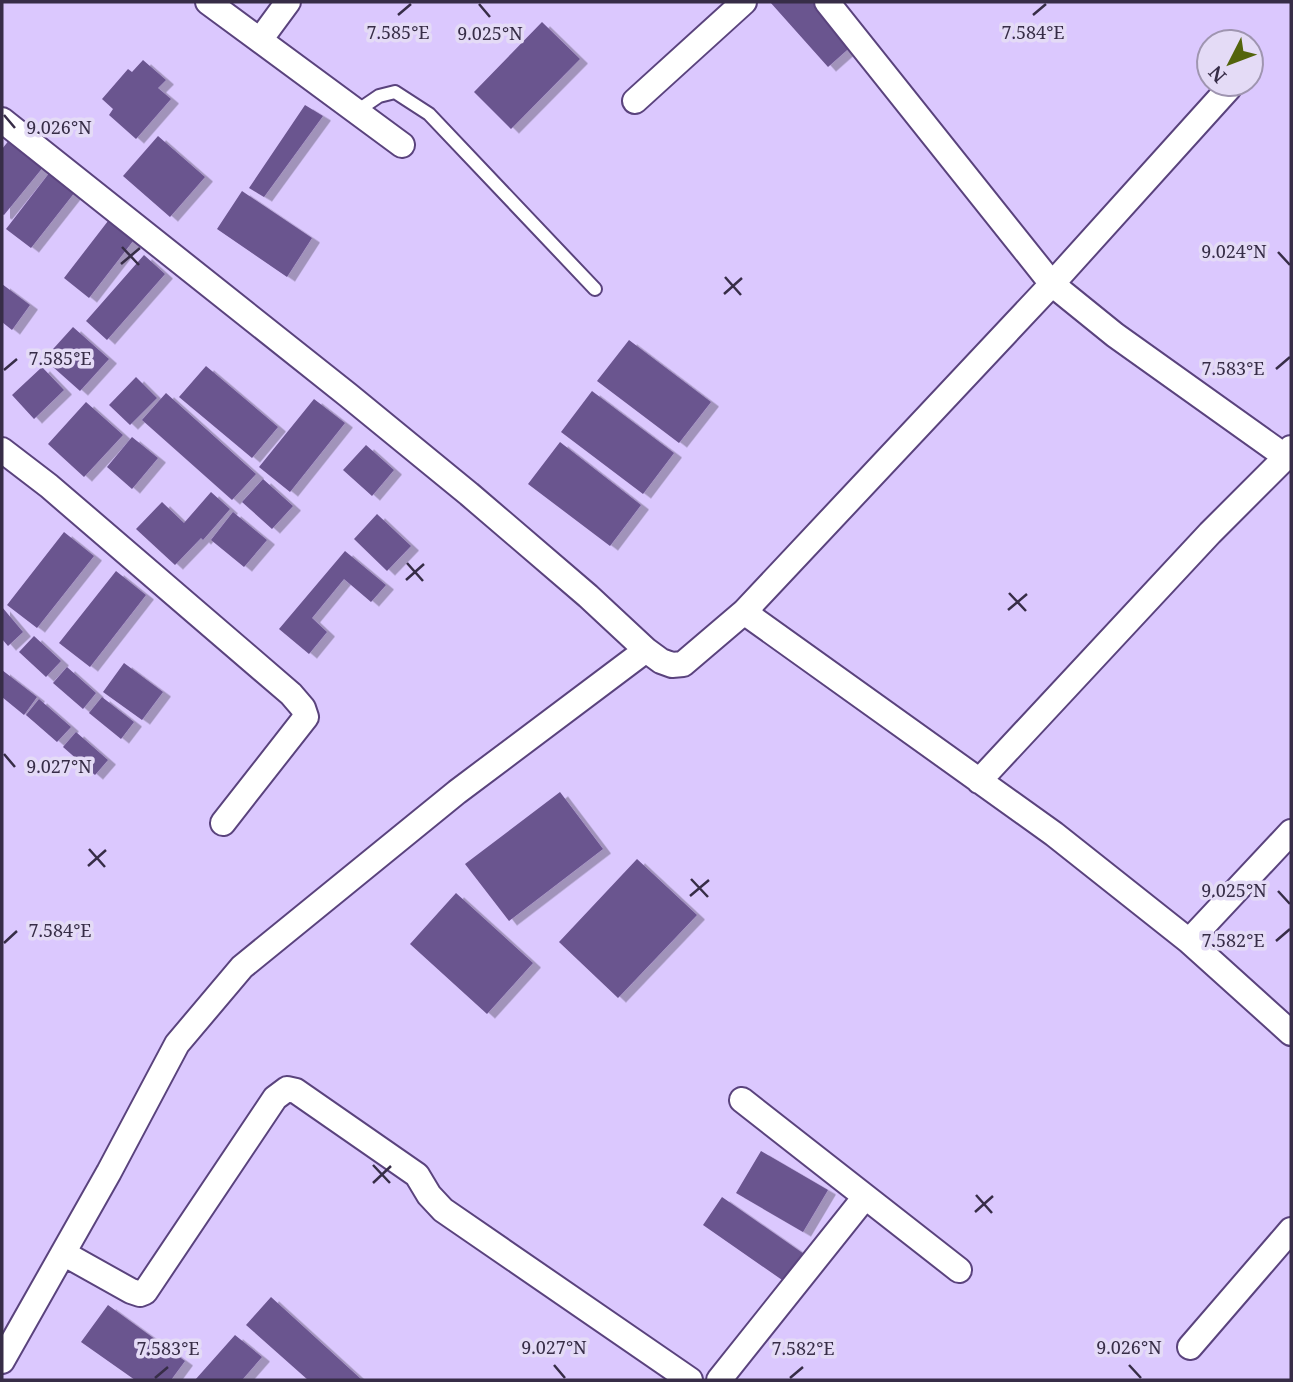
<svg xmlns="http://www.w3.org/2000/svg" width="1293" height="1382" viewBox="0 0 1293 1382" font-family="'Noto Serif',serif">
	<defs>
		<filter id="shadow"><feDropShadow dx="8" dy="4.5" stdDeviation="0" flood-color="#0004"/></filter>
	</defs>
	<rect width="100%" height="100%" fill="#dbc8fe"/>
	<path fill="#6b548f" filter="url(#shadow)" d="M770 2H818L855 43 828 67Z
		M542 22 580 59 511 129 474 92Z
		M143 60 166 80 158 88 171 99 136 139 109 115 113 109 102 99 128 69 132 72Z
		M305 105 323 116 264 197 249 188Z
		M158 136 205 177 170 217 123 176Z
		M10 139 44 166 4 215 2 214V149Z
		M50 172 75 192 31 248 6 229Z
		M242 191 312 238 287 277 217 229Z
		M108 221 133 241 89 298 64 278Z
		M144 255 165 274 107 340 86 321Z
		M2 284 30 305 12 330 2 322Z
		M73 327 109 359 80 391 44 359Z
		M629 340 711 402 679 443 597 381Z
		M206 366 278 427 252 458 179 397Z
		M42 367 64 390 34 419 12 395Z
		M136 377 157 398 130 425 109 405Z
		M592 391 674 453 643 494 561 432Z
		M166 393 256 474 232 500 142 420Z
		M314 399 345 423 290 492 259 467Z
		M86 402 123 435 84 477 48 444Z
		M132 437 158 458 132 489 107 467Z
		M560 442 641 505 610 546 528 484Z
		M366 445 394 470 372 496 343 470Z
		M263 479 293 506 272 529 242 502Z
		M211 492 230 509 203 540 201 538 175 565 136 529 162 502 184 523Z
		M233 512 267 540 244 567 211 540Z
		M377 514 411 546 387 571 354 539Z
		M64 532 94 556 37 628 7 605Z
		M345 551 386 585 371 602 344 579 312 618 327 632 309 654 279 629Z
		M116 571 146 595 90 667 59 643Z
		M2 607 23 632 8 646 2 639Z
		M34 636 61 661 46 677 19 652Z
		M124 663 163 692 142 720 103 692Z
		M67 667 96 693 83 709 53 683Z
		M2 670 37 697 24 715 2 697Z
		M102 697 134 722 121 739 89 713Z
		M39 699 71 727 57 742 26 715Z
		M76 732 108 760 95 775 63 747Z
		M560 792 603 849 509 921 465 864Z
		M637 859 697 915 618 998 559 942Z
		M456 893 533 963 487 1014 410 944Z
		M761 1151 828 1190 803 1232 736 1193Z
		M722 1197 804 1254 785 1282 703 1225Z
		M271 1297 362 1380H308L246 1325Z
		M108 1305 185 1361 171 1380H135L81 1342Z
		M235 1335 262 1357 242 1380H195Z"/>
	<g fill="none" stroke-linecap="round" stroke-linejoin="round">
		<g stroke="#5a437d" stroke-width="16">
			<path id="service" d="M357 111 379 96 395 92 429 114 595 289"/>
		</g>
		<g stroke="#5a437d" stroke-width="28">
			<path id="minor" d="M208 2 402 145
				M827 2 1052 284 1115 335 1286 457
				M260 40 288 2
				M635 101 744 2
				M2 120 348 395 469 494 588 596 646 650 661 661 672 665 683 664 744 612 1052 284 1229 88
				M2 450 49 486 291 694 303 708 306 717 223 823
				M744 612 1054 834 1189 941 1291 1033
				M979 781 1210 533 1286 457 1291 448
				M1189 941 1291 832
				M742 1100 959 1270
				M63 1253 131 1291 140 1294 145 1292 275 1098 287 1089 296 1091 417 1175 429 1195 443 1210 690 1380
				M1190 1347 1291 1230
				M2 1361 109 1172 177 1044 242 967 457 792 646 650
				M719 1380 865 1197"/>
		</g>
		<use href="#service" stroke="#fff" stroke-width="12"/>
		<use href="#minor" stroke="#fff" stroke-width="24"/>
	</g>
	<path fill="none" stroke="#372d47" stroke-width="2.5" d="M479 4 490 17M398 15 411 4M1033 15 1046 4M4 115 15 128M122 247 139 265M1278 252 1290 265M121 264 140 248M725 277 741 295M724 294 742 278M1276 369 1290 357M4 370 17 359M407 563 423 581M406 580 424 564M1009 593 1026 611M1008 610 1027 594M4 754 15 767M89 849 105 867M88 866 106 850M691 879 708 897M1278 891 1290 904M690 896 709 880M1276 941 1290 929M4 943 17 931M373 1165 390 1183M373 1183 391 1166M976 1195 992 1213M975 1212 993 1196M554 1365 565 1378M1129 1365 1141 1378M155 1378 168 1367M790 1378 803 1367"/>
	<g font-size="18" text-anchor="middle" fill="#372d47" stroke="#e4dbf6" stroke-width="7" stroke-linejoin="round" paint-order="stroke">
		<text x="1033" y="39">7.584°E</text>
		<text x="398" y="39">7.585°E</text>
		<text x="490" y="40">9.025°N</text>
		<text x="59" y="134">9.026°N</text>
		<text x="1234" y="258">9.024°N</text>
		<text x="60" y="365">7.585°E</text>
		<text x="1233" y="375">7.583°E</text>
		<text x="59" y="773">9.027°N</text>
		<text x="1234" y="897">9.025°N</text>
		<text x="60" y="937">7.584°E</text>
		<text x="1233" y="947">7.582°E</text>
		<text x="554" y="1354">9.027°N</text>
		<text x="1129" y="1354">9.026°N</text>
		<text x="168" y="1355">7.583°E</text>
		<text x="803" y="1355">7.582°E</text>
	</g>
	<rect width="1293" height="1382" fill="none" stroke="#372d47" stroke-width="7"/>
	<g transform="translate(1230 63) rotate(228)"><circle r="33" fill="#e4dbf6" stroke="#9f95b0" stroke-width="2"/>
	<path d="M0-5L12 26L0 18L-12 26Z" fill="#53640c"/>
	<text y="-10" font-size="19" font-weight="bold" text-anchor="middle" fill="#372d47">N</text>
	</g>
</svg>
